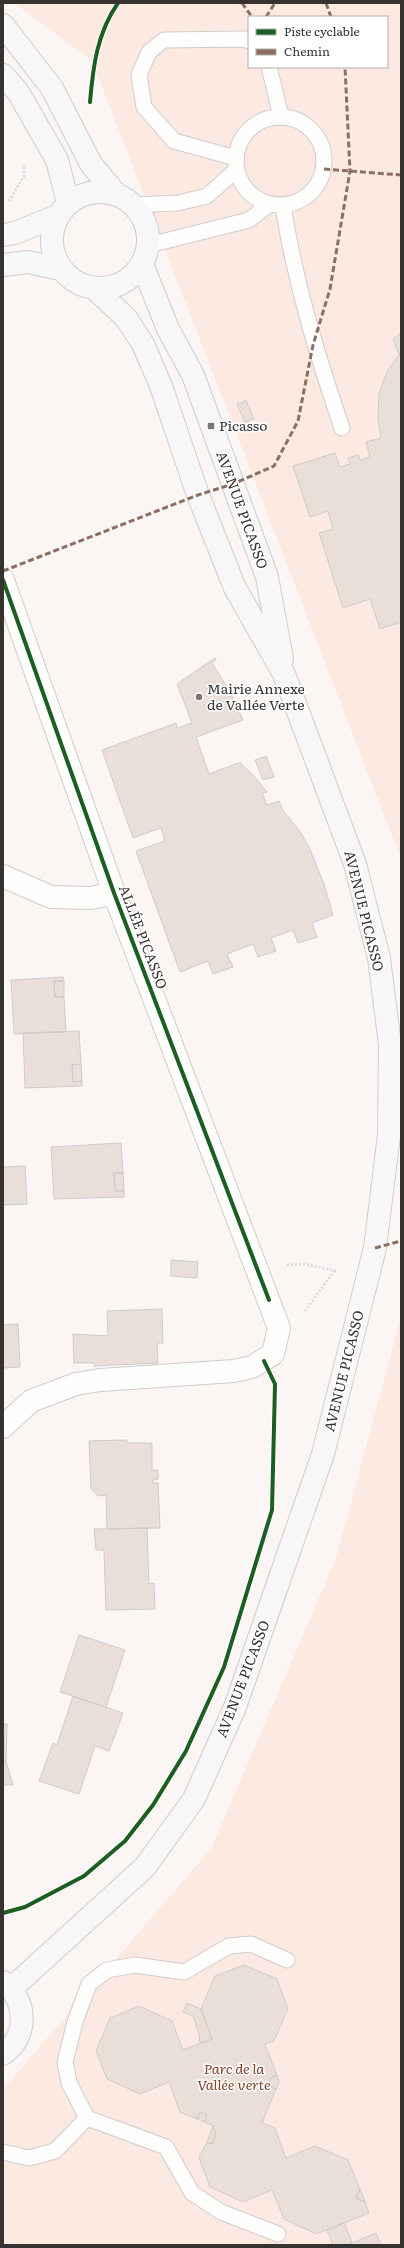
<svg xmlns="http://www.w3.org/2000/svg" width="404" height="2248" viewBox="0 0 404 2248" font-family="Literata,serif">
	<rect width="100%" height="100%" fill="#fbf6f4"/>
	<path fill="#fceae2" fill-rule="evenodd" d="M14 3H401V859L92 61ZM249 17H387V67H249Z
		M401 1317V2245H3V2089L211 1849 336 1558Z"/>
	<path fill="#eaded9" stroke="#cfcbca" d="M401 333V352L399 355 393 339Z
		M401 352V622L380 629 370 599 343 608 319 533 333 529 328 511 310 517 293 466 335 453 340 467 350 464 348 458 358 455 360 460 370 457 366 442 381 438 378 418 379 393 388 370Z
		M246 400 254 419 245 422 237 404Z
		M215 658 216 660 212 663 230 692 243 720 196 737 209 774 241 762 240 763 254 776 267 792 262 793 267 805 279 801 283 811 299 830 309 847 324 884 333 915 312 923 317 937 298 943 293 930 271 938 276 951 258 957 253 944 227 954 233 967 213 974 208 961 180 972 136 851 165 841 161 828 133 838 102 750 176 723 177 728 192 723 177 684Z
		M266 756 274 777 263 780 255 760Z
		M63 977 64 981H54L55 997H64L66 1032 14 1034 11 980Z
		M54 981H64V997H55Z
		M79 1031 81 1064 72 1065 73 1082 82 1081V1086L25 1088 23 1033Z
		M81 1064 82 1081 73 1082 72 1065Z
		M121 1143 123 1173H114L115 1191H124V1197L54 1199 51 1147Z
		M25 1166 27 1204 3 1205V1167Z
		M114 1173H123L124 1191H115Z
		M171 1260 198 1262 197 1278 171 1276Z
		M162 1309 163 1343H157L158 1363 94 1366V1363H74L73 1334 108 1336 107 1311Z
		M18 1324 20 1367 3 1368V1325Z
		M127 1440V1443H152V1470H158V1479L153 1480V1483H158L160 1528 107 1529 106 1495 98 1496 91 1489 89 1441Z
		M147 1528 149 1584 154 1583 155 1609 106 1610 104 1550H96L94 1529Z
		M79 1635 125 1650 106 1707 60 1692Z
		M73 1696 123 1713 109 1751 95 1746 79 1794 39 1781 53 1743 57 1745Z
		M3 1724H7L6 1762H3Z
		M3 1762H6L13 1785H3Z
		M244 1965 277 1979 288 2009 274 2041 265 2044 277 2075 271 2078 268 2086 276 2089 262 2123 275 2128 286 2158 315 2146 348 2160 360 2189 356 2198 365 2202 369 2213 316 2234 284 2219 272 2190 243 2202 210 2187 199 2158 207 2142 212 2144 216 2135 213 2126 205 2122 207 2115 200 2112 197 2119 180 2112 169 2082 140 2094 107 2079 96 2051 110 2018 139 2006 172 2021 183 2050 212 2039 201 2009 215 1976Z
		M187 2003 201 2009 212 2039 200 2043 199 2034 193 2016 183 2012Z
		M277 2075 279 2082 276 2089 268 2086 271 2078Z
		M200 2112 207 2115 205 2122 197 2119Z
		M213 2126 216 2135 212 2144 207 2142Z
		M360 2189 365 2202 356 2198Z
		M344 2223 352 2243 346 2245H333L327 2230Z
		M376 2233 381 2245H346L352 2243Z"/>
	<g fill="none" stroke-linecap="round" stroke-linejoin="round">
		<g stroke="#d0ccca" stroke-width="17">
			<path id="lane" d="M269 67 281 116
				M236 161a44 44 0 1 1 88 0a44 44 0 1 1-88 0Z
				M236 158 174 141 144 107 139 75 149 52 164 40 245 39 249 41
				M134 205 178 203 207 196 236 170
				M283 206C295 282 317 355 342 428
				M149 245 249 220 270 204
				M87 2118 69 2083 65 2062 75 2022 89 1984 107 1970 135 1965 184 1972 229 1946 251 1944 287 1960
				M3 2152 29 2158 55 2151 87 2118 166 2147 192 2193 221 2212 278 2234"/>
		</g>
		<g stroke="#d0ccca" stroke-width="24">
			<path id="street" d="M3 580 114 893 279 1328 273 1354 252 1367 234 1371 100 1380 76 1384 31 1401 3 1427
				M3 876 51 897 91 898 114 893"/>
		</g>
		<g stroke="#d0ccca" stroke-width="24">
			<path id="secondary" d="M3 25 52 88 91 164 115 193
				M3 75 18 92 57 160 68 203
				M52 240a48 48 0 1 1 96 0a48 48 0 1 1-96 0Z
				M3 235 15 233 57 216
				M142 264 168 329 193 375 267 577 282 659
				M3 265 28 262 60 269
				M3 1982C27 2000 29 2036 3 2054
				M12 1988 145 1867 194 1799 235 1707 323 1454 375 1248 389 1135 390 1045 379 958 355 864 284 674 235 588 198 495 161 386 143 344 126 318 94 288"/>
		</g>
		<path stroke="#dad8d7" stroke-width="2.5" stroke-dasharray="2 2" stroke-linecap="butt" d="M9 201 24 176V164
			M287 1265 304 1264 337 1271
			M305 1311 335 1270"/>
		<use href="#lane" stroke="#fefefd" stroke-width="15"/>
		<use href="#street" stroke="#fefefd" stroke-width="22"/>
		<use href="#secondary" stroke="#f7f7f9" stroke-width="22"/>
		<path stroke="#8d6e63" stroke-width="3" stroke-dasharray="6 3" stroke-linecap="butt" d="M242 3 252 17
			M326 3 331 17
			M266 17 275 3
			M324 169 401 175
			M3 571 198 495 233 484 274 466 298 421 313 345 330 289 350 171 345 67
			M375 1248 401 1241"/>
		<g stroke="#fff" stroke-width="6">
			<path id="cycleway" d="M90 102C93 67 97 33 118 3
				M3 580 114 893 269 1300
				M3 1913 25 1907 84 1876 125 1841 153 1805 186 1751 224 1667 272 1510 275 1384 264 1361"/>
		</g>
		<use href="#cycleway" stroke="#1b5e20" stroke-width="4"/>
	</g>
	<g fill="#7a7775" stroke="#fff" stroke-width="1.5">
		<rect x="207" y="422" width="8" height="8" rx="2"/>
		<circle cx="199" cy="697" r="4"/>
	</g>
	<g text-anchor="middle" stroke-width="3" stroke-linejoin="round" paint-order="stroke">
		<g font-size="14" fill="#353230" stroke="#fff" text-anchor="start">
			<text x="219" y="431">Picasso</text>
			<text x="207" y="694">Mairie Annexe<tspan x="207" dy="16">de Vallée Verte</tspan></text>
		</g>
		<g font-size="14" fill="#353230" stroke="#fff">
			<text transform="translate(242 510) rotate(70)" y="5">AVENUE PICASSO</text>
			<text transform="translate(364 911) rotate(76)" y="5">AVENUE PICASSO</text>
			<text transform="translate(143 937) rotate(69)" y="5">ALLÉE PICASSO</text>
			<text transform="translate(344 1371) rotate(-76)" y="5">AVENUE PICASSO</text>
			<text transform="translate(243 1679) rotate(-69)" y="5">AVENUE PICASSO</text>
		</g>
		<g font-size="14" font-style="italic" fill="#804224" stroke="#fff">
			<text x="234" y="2074">Parc de la<tspan x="234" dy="16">Vallée verte</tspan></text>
		</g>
	</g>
	<rect width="404" height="2248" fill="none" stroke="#353230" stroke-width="8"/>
	<rect x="248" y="16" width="140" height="52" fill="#ffffff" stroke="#aeadac"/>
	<rect x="256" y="29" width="20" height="6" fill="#1b5e20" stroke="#aeadac"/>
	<text x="284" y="36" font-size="12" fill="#353230">Piste cyclable</text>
	<rect x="256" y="49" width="20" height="6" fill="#8d6e63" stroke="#aeadac"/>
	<text x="284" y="56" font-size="12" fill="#353230">Chemin</text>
</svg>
